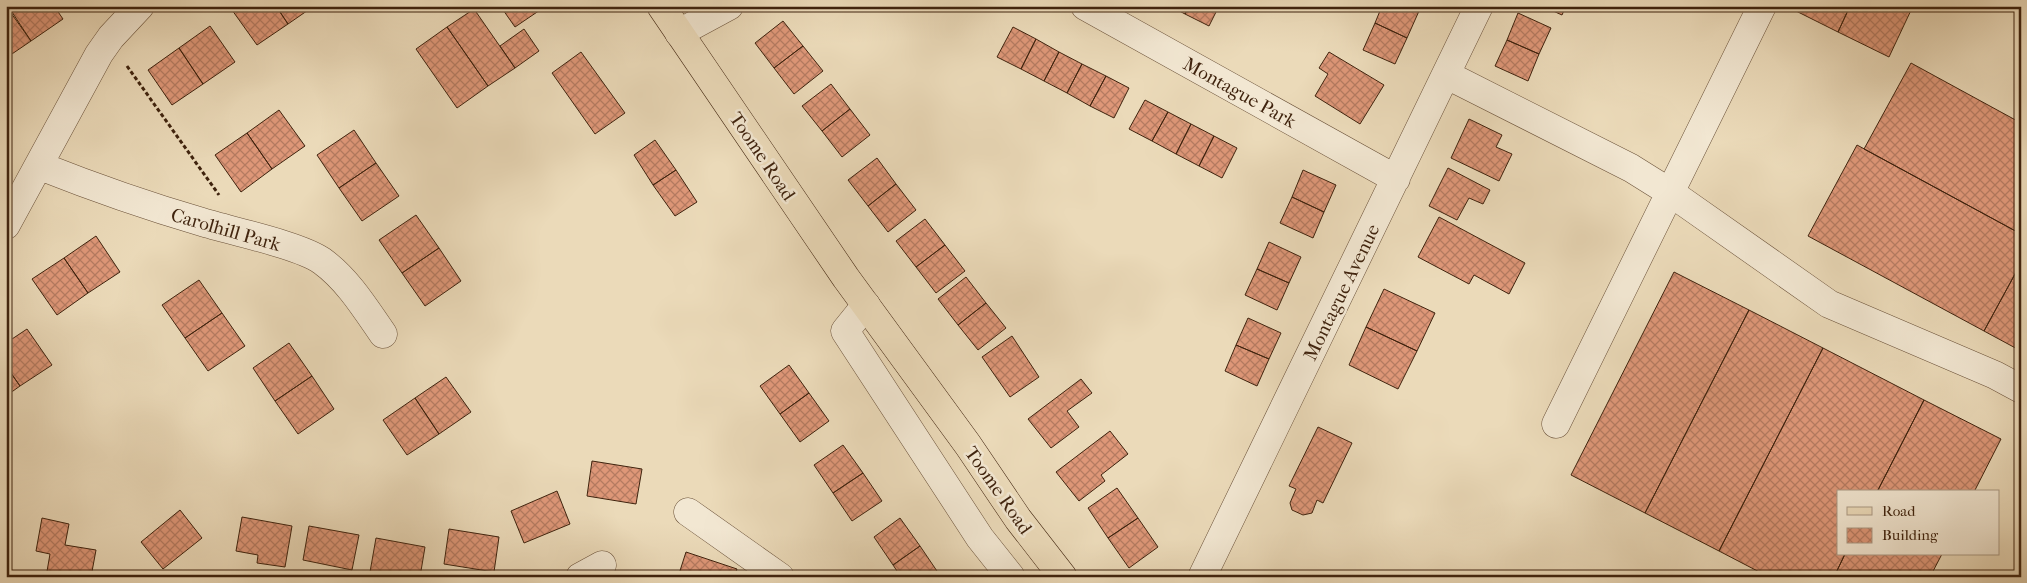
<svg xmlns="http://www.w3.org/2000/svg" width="2027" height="583" viewBox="0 0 2027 583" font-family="'IM FELL French Canon',serif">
	<defs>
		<pattern id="building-cross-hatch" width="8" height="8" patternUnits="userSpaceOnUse" patternTransform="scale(1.25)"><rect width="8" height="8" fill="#de9778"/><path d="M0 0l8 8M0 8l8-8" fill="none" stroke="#b57b61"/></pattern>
	</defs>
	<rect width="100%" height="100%" fill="#ebdab9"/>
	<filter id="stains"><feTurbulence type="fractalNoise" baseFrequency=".004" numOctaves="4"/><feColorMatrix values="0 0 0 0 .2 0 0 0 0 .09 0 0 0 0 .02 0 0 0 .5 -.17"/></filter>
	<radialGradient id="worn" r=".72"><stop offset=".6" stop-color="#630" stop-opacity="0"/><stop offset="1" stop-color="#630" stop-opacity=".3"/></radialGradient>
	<path fill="url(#building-cross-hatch)" stroke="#3f230e" d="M6 6 31 41 6 58Z
		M8 6H54L63 19 31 41Z
		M237 6H276L288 24 257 45 232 10Z
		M276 6H314L288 24Z
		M503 6H546L515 27 501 7Z
		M1170 6H1189L1185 14Z
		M1189 6H1219L1209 26 1185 14Z
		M1382 6H1408L1419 11 1407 38 1375 23Z
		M1542 6H1566L1562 15Z
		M1786 6H1850L1838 32Z
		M1850 6H1913L1889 57 1838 32Z
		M474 9 515 68 488 86 447 27Z
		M1518 13 1551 28 1539 54 1507 40Z
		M783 21 803 46 774 68 755 43Z
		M1375 23 1407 38 1395 64 1363 50Z
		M210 26 235 62 203 84 179 48Z
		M447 27 488 86 457 108 416 49Z
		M1013 27 1036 39 1021 69 997 57Z
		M524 29 539 51 515 68 500 46Z
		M1036 39 1059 52 1044 81 1021 69Z
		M1507 40 1539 54 1528 81 1495 66Z
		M803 46 823 71 794 94 774 68Z
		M179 48 203 84 172 105 148 70Z
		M581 52 625 113 595 134 552 73Z
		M1059 52 1082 64 1067 93 1044 81Z
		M1329 52 1384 85 1360 124 1315 96 1328 74 1319 68Z
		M1911 63 2021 123V234L1864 149Z
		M1082 64 1106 76 1090 106 1067 93Z
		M1106 76 1129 88 1114 118 1090 106Z
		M831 84 850 109 822 131 802 106Z
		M1145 100 1168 112 1152 141 1129 129Z
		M850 109 870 135 842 157 822 131Z
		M279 110 305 146 272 169 247 133Z
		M1168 112 1191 124 1176 154 1152 141Z
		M1469 119 1502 135 1496 147 1512 154 1499 181 1451 158Z
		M1191 124 1214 136 1199 166 1176 154Z
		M354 130 376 163 339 188 317 155Z
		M247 133 272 169 241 192 215 155Z
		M1214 136 1237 148 1222 178 1199 166Z
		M655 140 676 170 653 185 634 155Z
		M1857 145 2021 234V263L1984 331 1808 236Z
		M877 158 896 184 868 206 848 180Z
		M376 163 399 196 362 221 339 188Z
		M1448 168 1490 190 1483 204 1469 198 1457 220 1429 206Z
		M676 170 697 202 675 216 653 185Z
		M1303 170 1336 185 1324 212 1292 197Z
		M896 184 916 210 888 232 868 206Z
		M1292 197 1324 212 1313 238 1280 223Z
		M416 215 439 248 402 273 379 240Z
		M1439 217 1525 263 1509 294 1474 275 1469 284 1418 257Z
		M925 219 945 245 916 267 896 241Z
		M96 236 120 272 88 293 64 258Z
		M1269 242 1301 257 1289 283 1257 269Z
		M945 245 965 271 936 293 916 267Z
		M439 248 461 281 425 306 402 273Z
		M64 258 88 293 57 315 32 279Z
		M2021 263V351L1984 331Z
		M1257 269 1289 283 1277 310 1245 295Z
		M1674 272 1749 310 1645 513 1571 475Z
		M966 277 986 303 958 325 938 299Z
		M199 280 222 313 185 338 162 305Z
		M1384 289 1435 313 1417 351 1366 327Z
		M986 303 1006 328 978 350 958 325Z
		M1749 310 1823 348 1719 551 1645 513Z
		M222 313 245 346 208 371 185 338Z
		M1248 318 1281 333 1269 359 1236 345Z
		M1366 327 1417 351 1398 389 1349 365Z
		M27 329 52 365 20 386 6 366V343Z
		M1012 336 1039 377 1010 397 982 357Z
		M289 343 312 376 275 401 253 368Z
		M1236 345 1269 359 1257 386 1225 371Z
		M1823 348 1924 400 1877 492H1838V554H1845L1834 577H1769L1719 551Z
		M789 365 809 393 780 414 760 386Z
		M6 366 20 386 6 396Z
		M312 376 334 409 298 434 275 401Z
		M446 377 471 412 439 434 415 398Z
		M1081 379 1092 393 1067 411 1079 427 1051 448 1028 419Z
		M809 393 829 421 800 442 780 414Z
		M415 398 439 434 407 455 383 420Z
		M1924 400 2001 439 1974 492H1877Z
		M1318 427 1352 443 1323 503 1317 500 1312 513 1303 515 1292 510 1290 503 1296 489 1289 486Z
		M1110 431 1128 454 1101 475 1105 481 1079 501 1056 472Z
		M843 445 863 473 833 493 814 465Z
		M592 461 642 469 636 504 587 496Z
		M863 473 882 501 852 521 833 493Z
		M1117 488 1138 518 1108 538 1088 508Z
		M557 491 570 524 524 543 511 511Z
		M180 510 202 538 163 569 141 542Z
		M242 517 292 526 285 567 257 563 258 555 236 551Z
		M42 518 69 524 65 545 96 550 91 577H46L50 554 36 551Z
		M900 518 920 546 893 565 874 537Z
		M1138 518 1158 547 1129 568 1108 538Z
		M309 526 359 535 352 570 303 560Z
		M449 529 499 537 494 572 444 564Z
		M376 538 425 547 420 577H392L370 572Z
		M920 546 939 574 936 577H901L893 565Z
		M686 552 737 569 734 577H678Z
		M1845 554H1942L1930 577H1834Z"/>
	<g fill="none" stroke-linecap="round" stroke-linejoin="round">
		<g stroke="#6a5139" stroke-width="29">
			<path id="minor" d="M1085 6 1396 179
				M679 33 729 6
				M1447 75 1631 168 1671 193 1829 304 1995 375 2021 389
				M40 166C93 187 147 206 202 222 231 231 299 245 322 261 348 280 365 308 383 334
				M6 225 99 54 111 37 140 6
				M866 305 845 331 980 538 1011 577
				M1556 424 1762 6
				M688 512 780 577
				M580 577 602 565
				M1202 577 1479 6"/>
		</g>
		<g stroke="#3f230e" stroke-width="29">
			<path id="major" d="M661 6 846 278 968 445 1018 519 1063 577"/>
		</g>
		<path stroke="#3f230e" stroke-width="3" stroke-dasharray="4 2.5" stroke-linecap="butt" d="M127 66 219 195"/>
		<use href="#minor" stroke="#f2e7d2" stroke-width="28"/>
		<use href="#major" stroke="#ebdab9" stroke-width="28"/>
	</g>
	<g text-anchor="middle" stroke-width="5" stroke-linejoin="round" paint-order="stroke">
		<g font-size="19" fill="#3f230e" stroke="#f2e7d2">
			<text transform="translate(1240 92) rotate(29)" y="7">Montague Park</text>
			<text transform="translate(763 156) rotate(56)" y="7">Toome Road</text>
			<text transform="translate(226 229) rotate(16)" y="7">Carolhill Park</text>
			<text transform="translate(1341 292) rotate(-64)" y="7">Montague Avenue</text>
			<text transform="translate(999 490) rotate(55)" y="7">Toome Road</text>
		</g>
	</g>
	<rect width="2027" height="583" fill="none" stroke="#ebdab9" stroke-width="25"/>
	<rect x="8" y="8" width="2012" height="568" fill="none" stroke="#3f230e" stroke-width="2.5"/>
	<rect x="12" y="12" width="2002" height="558" fill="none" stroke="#3f230e"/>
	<rect x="1837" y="490" width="162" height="65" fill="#f2e7d2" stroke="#aa9984"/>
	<rect x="1847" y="507" width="25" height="8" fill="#ebdab9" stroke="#aa9984"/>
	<text x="1882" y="516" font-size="15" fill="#3f230e">Road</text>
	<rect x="1847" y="528" width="25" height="15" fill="url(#building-cross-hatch)" stroke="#aa9984"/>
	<text x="1882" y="540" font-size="15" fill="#3f230e">Building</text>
	<rect width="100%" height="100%" filter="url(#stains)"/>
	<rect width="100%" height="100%" fill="url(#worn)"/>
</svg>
